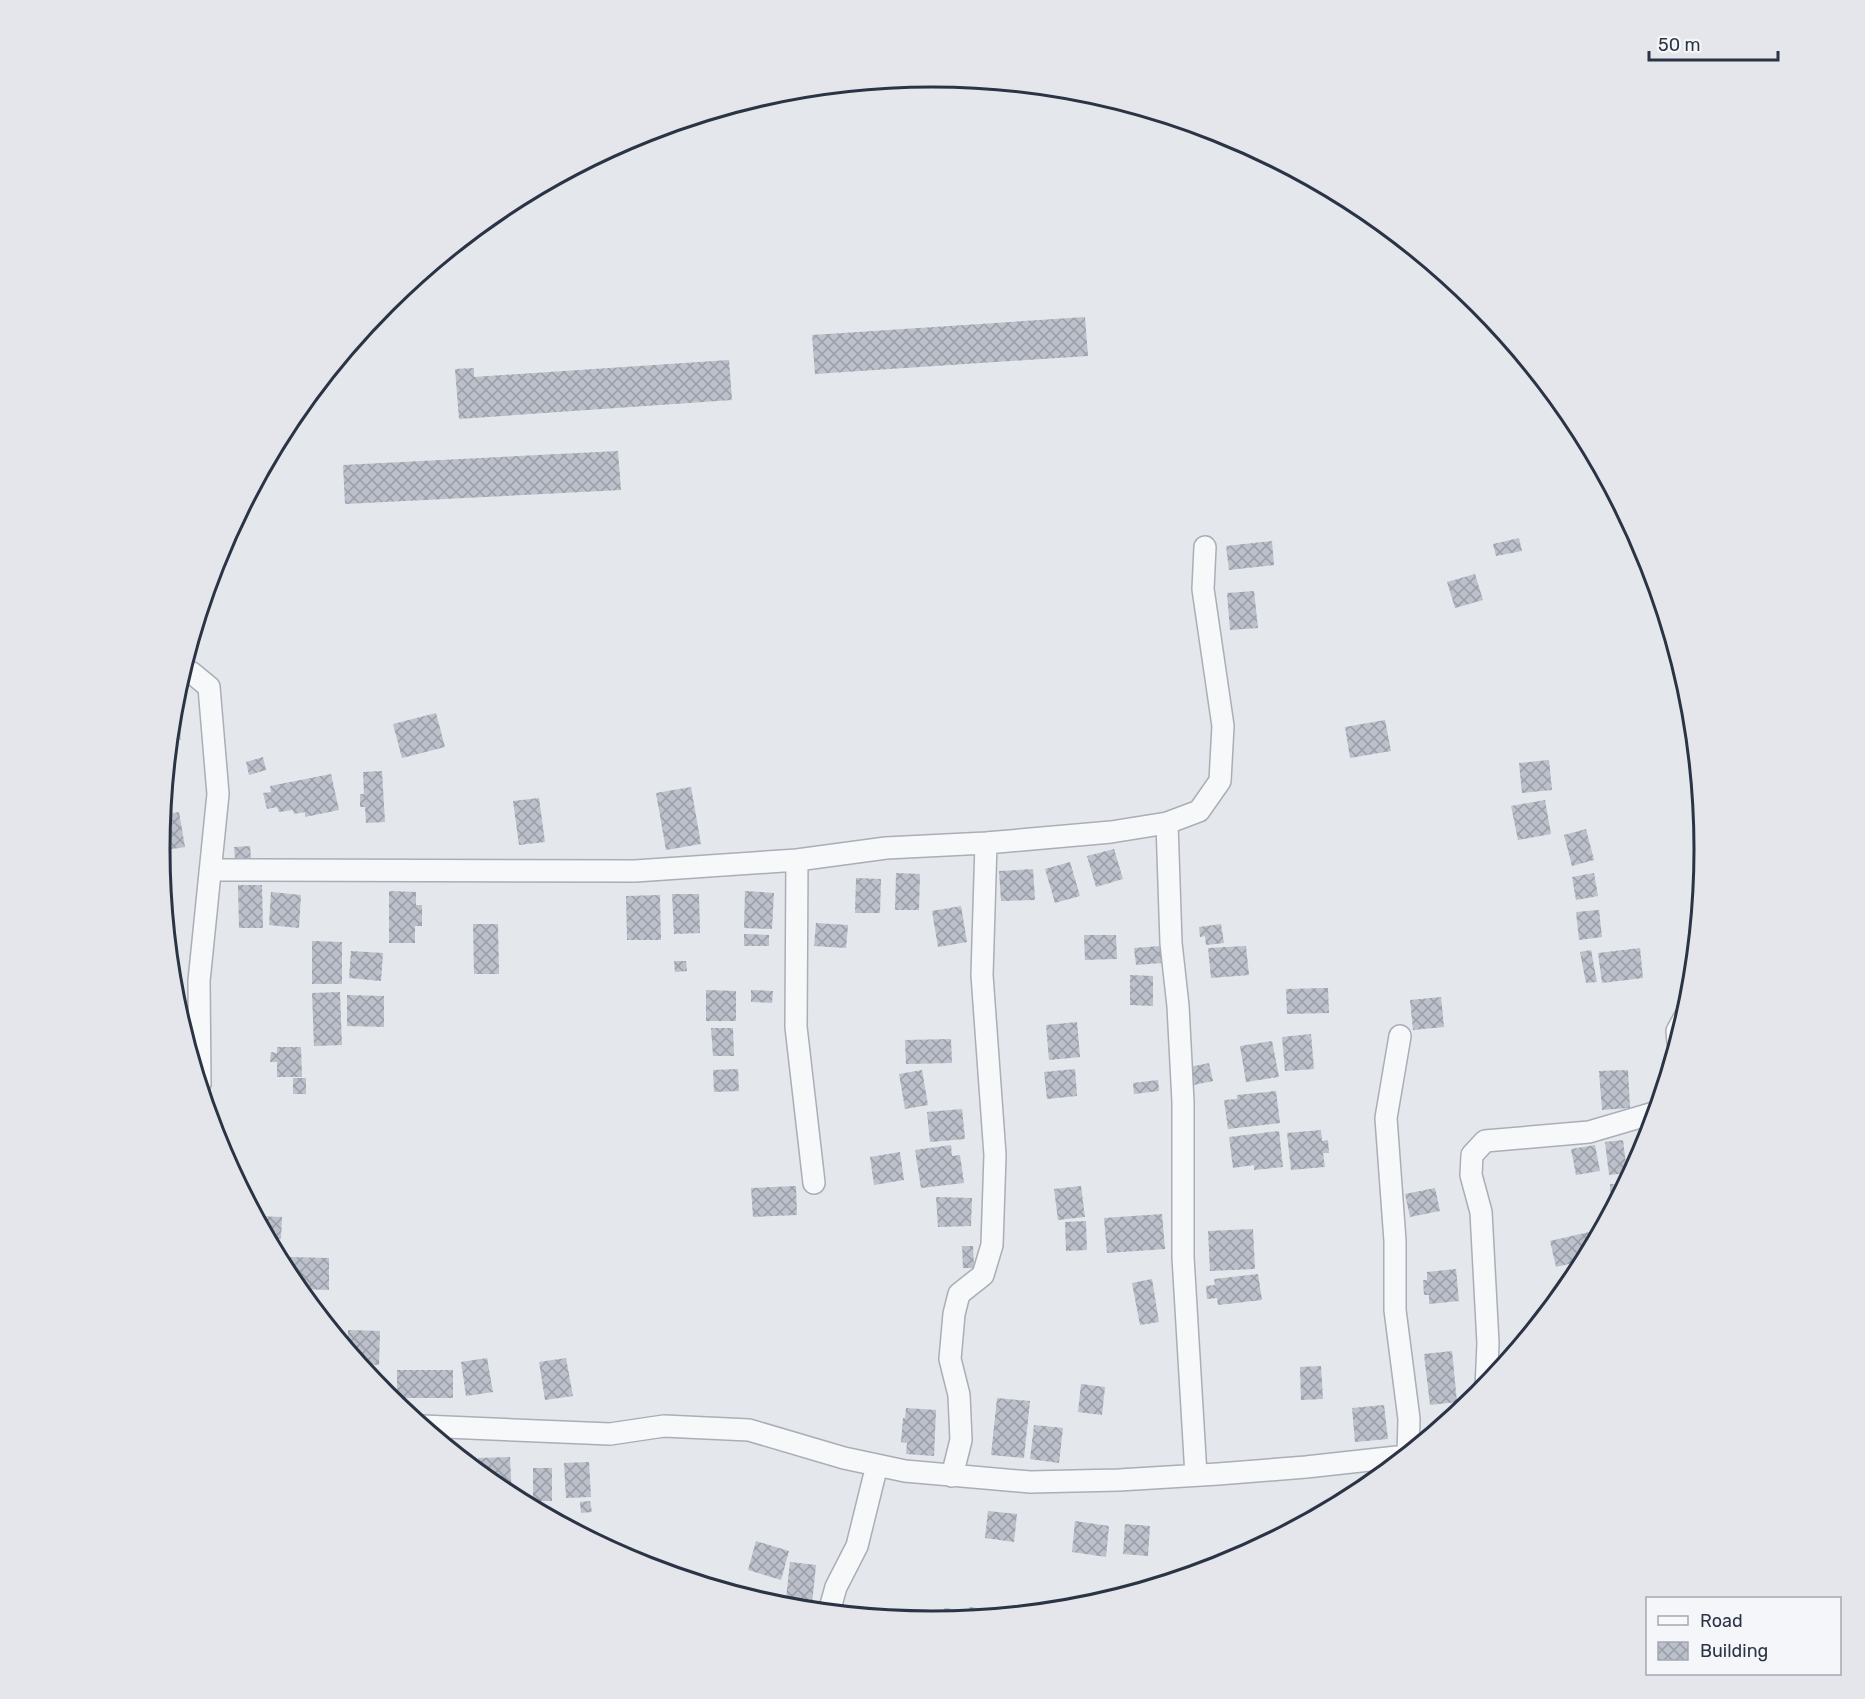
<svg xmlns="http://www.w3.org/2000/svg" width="1865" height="1699" viewBox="0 0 1865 1699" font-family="Rubik,sans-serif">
	<defs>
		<pattern id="building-cross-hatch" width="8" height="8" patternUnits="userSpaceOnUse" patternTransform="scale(1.5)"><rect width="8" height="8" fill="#bbc0ca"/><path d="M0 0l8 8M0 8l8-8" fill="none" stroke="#989da6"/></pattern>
	</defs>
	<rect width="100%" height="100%" fill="#e4e7ec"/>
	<path fill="url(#building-cross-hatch)" d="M1085 317 1088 356 815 374 812 335Z
		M729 360 732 400 459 419 455 369 474 368V377Z
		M618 451 621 490 345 504 343 465Z
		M1519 538 1522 551 1496 556 1493 544Z
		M1272 541 1274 565 1229 570 1226 546Z
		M1475 574 1483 600 1455 608 1447 582Z
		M1254 591 1258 628 1230 630 1227 593Z
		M178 699 181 740 170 741 174 700Z
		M436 713 445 747 402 758 393 724Z
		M1385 720 1391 751 1350 758 1345 727Z
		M263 757 266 770 249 775 246 762Z
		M1549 760 1552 790 1522 793 1519 763Z
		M382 771 385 822 366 823 365 807H360V794H364L363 772Z
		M331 774 339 810 305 817V812L294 814 293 810 279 812 277 807 267 809 263 793 271 792 270 786Z
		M691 787 701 844 666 850 656 793Z
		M539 798 545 842 519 845 513 801Z
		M1545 800 1551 834 1518 840 1511 806Z
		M179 812 185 847 160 851 163 815Z
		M1586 829 1594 860 1572 866 1564 835Z
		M250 846 251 858 235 859 234 847Z
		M1114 849 1123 879 1096 887 1087 856Z
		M1070 862 1080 896 1055 903 1045 869Z
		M1033 869 1035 900 1001 901 999 871Z
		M896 873 920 874 919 910H895Z
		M1594 873 1598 896 1576 900 1572 877Z
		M856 878 881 879 880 913H855Z
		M238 885H262L263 928H239Z
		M389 891 416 892V905H422V926H415V943H389Z
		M745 891 774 893 772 929 744 928Z
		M271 892 301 895 299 928 269 925Z
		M672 894H699L700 933 674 934Z
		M660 895 661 940H627L626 896Z
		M961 906 967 942 938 947 932 911Z
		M1599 910 1602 937 1579 940 1576 912Z
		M816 923 848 925 846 948 814 946Z
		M473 924H498L499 974H474Z
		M1221 924 1224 943 1206 945 1205 936 1200 937 1199 927Z
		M744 934 769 935V946H744Z
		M1084 935H1116L1117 959 1085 960Z
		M312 941 342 942V984H312Z
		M1161 946 1162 963 1136 965 1134 948Z
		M1246 946 1249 975 1211 978 1208 948Z
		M1640 948 1643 978 1602 983 1598 953Z
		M1591 950 1597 982 1586 983 1580 952Z
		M351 951 383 953 381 981 349 978Z
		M674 961H686L687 971 675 972Z
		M1130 975 1153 976V1006L1130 1005Z
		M1328 988 1329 1013 1287 1014 1286 989Z
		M706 990 736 991V1021H706Z
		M751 990 773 991 772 1003 751 1002Z
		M340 992 342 1045 314 1046 312 993Z
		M347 995 384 996V1027L347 1026Z
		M1441 997 1444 1027 1413 1030 1410 1000Z
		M1077 1022 1080 1057 1049 1060 1046 1025Z
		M711 1028H733L734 1056H713Z
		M1311 1034 1314 1069 1285 1071 1282 1037Z
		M951 1039 952 1063 906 1064 905 1040Z
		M1272 1041 1279 1077 1246 1082 1240 1046Z
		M277 1047H301L302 1077H277V1062H270L271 1052 277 1053Z
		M1209 1063 1213 1081 1194 1085 1190 1067Z
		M738 1069 739 1091 714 1092 713 1070Z
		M1075 1069 1077 1096 1047 1099 1044 1072Z
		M922 1070 928 1105 905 1109 899 1074Z
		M1628 1070 1630 1108 1602 1110 1599 1071Z
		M293 1078H306V1094H293Z
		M1158 1080 1159 1091 1134 1094 1133 1083Z
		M1276 1091 1280 1123 1228 1129 1224 1100 1237 1099V1095Z
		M962 1109 965 1139 930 1142 927 1112Z
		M1321 1130 1322 1141 1328 1140 1329 1153H1323L1325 1167 1291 1170 1287 1133Z
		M1279 1131 1283 1167 1254 1170V1165L1233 1168 1229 1137Z
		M1623 1140 1627 1173 1609 1175 1605 1142Z
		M951 1145 952 1156 960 1155 964 1183 921 1188 915 1150Z
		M1595 1145 1600 1171 1576 1175 1571 1149Z
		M900 1152 904 1180 874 1185 870 1157Z
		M1610 1184H1626L1615 1205H1611Z
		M796 1186 797 1215 753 1217 751 1188Z
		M1081 1186 1085 1217 1058 1220 1054 1189Z
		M1435 1188 1440 1211 1410 1217 1405 1194Z
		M936 1197 972 1198 971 1226 938 1227Z
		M1162 1214 1165 1249 1107 1253 1104 1218Z
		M256 1216 282 1217 281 1239H268Z
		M1086 1221 1087 1250 1066 1251 1065 1222Z
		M1253 1229 1255 1269 1210 1271 1208 1231Z
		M1598 1230 1599 1235 1585 1260 1556 1267 1550 1241Z
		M962 1246H973L974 1268H963Z
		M288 1257 329 1258V1290L298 1289 288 1276Z
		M1456 1269 1459 1301 1429 1304V1295H1424L1423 1280H1427V1272Z
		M1258 1274 1262 1300 1218 1305 1217 1298 1207 1299 1206 1286 1215 1285 1214 1279Z
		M1152 1279 1159 1322 1140 1325 1132 1283Z
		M348 1330 380 1331 379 1365 360 1364 348 1350Z
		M1452 1351 1457 1402 1430 1405 1424 1354Z
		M487 1358 493 1392 466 1396 461 1362Z
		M566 1358 573 1396 545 1400 539 1362Z
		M1321 1366 1323 1399 1301 1400 1300 1367Z
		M397 1370H453V1398H397Z
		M1081 1384 1105 1387 1102 1415 1078 1412Z
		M997 1398 1030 1401 1024 1458 991 1455Z
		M1384 1405 1388 1439 1355 1442 1352 1408Z
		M906 1408 936 1410 934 1456 906 1454 907 1443 901 1442 903 1418H905Z
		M1034 1425 1063 1428 1059 1463 1030 1459Z
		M510 1457 512 1497 503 1492 479 1473 478 1458Z
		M589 1462 591 1497 566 1498 564 1463Z
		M533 1468H552V1501H533Z
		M590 1501 592 1512 581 1513 580 1502Z
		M988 1511 1017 1514 1014 1542 985 1538Z
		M1075 1521 1109 1526 1106 1557 1072 1552Z
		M1125 1524 1150 1526 1148 1556 1123 1554Z
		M756 1541 789 1551 781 1580 748 1570Z
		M790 1562 816 1565 812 1604 805 1603 804 1610 785 1607Z
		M969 1607 978 1608 977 1618 943 1621 944 1608 969 1611Z"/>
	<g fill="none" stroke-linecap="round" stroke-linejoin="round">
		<g stroke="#a9aeb7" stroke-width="24">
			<path id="street" d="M182 672 192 673 209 687 218 794 199 981 200 1084
				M1167 823 1171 943 1178 1006 1183 1102V1257L1196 1475
				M797 860 796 1027 814 1183
				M211 870 635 871 797 860 886 848 986 843 1111 832 1167 823 1199 811 1220 781 1223 726 1203 589 1205 547
				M1400 1036 1386 1118 1395 1241V1310L1409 1419 1408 1455
				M1678 1042 1677 1031 1687 1013
				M1486 1388 1488 1343 1481 1212 1471 1175 1472 1155 1485 1141 1589 1132 1657 1112
				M423 1426 610 1434 664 1426 749 1430 844 1458 905 1471 1030 1482 1119 1480 1218 1474 1306 1467 1406 1456
				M952 1476 961 1440 959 1395 950 1359 954 1314 959 1294 983 1275 992 1245 995 1155 982 975 986 843
				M829 1612 836 1587 857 1546 877 1465"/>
		</g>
		<use href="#street" stroke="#f7f8fa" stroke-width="21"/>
	</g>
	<path d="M0 0H1865V1699H0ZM170 849a762 762 0 1 1 1524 0a762 762 0 1 1-1524 0Z" fill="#e4e6eb" fill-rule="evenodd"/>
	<path fill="none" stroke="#2b3445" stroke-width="3" d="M170 849a762 762 0 1 1 1524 0a762 762 0 1 1-1524 0Z"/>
	<rect x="1646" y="1597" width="195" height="78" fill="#f4f6f9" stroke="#a4a8b1" stroke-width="1.5"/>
	<rect x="1658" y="1616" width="30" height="9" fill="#f7f8fa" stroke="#a4a8b1" stroke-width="1.5"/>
	<text x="1700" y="1627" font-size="18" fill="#2b3445">Road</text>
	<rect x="1658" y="1642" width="30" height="18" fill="url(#building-cross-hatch)" stroke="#a4a8b1" stroke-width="1.5"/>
	<text x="1700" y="1657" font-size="18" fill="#2b3445">Building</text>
	<path d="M1649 51v9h129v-9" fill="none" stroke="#2b3445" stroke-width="3"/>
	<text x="1658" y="51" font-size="18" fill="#2b3445" stroke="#f4f6f9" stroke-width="4.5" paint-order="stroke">50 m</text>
</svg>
